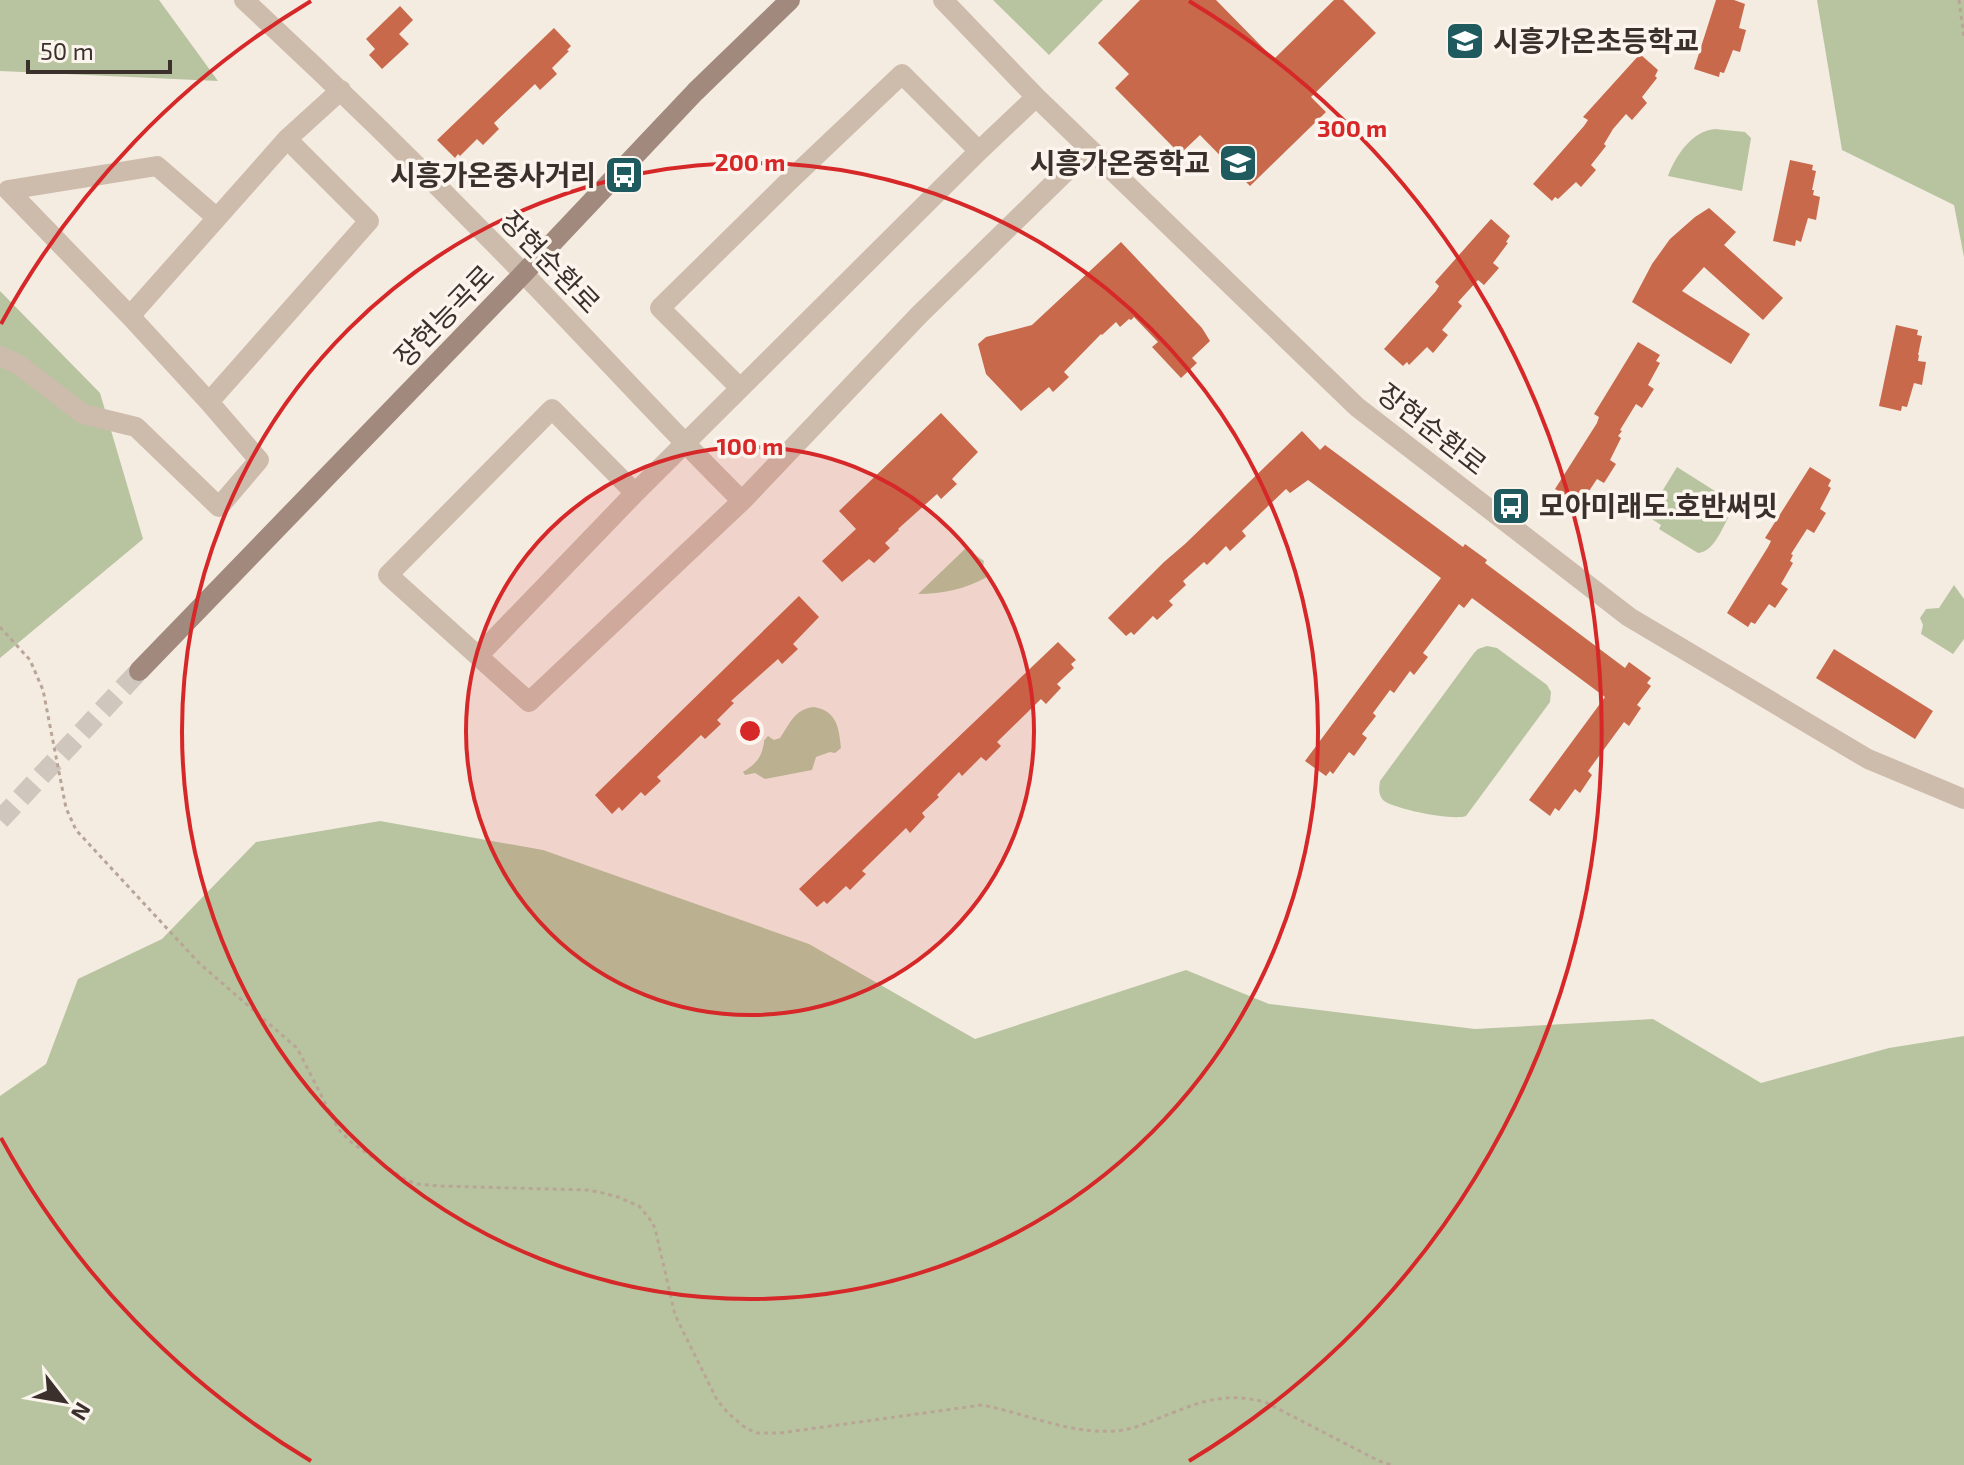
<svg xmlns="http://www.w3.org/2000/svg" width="1964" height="1465" viewBox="0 0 1964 1465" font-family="'Exo 2','Noto Sans KR',sans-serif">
	<rect width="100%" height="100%" fill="#f4ebe1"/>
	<path fill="#b8c4a0" d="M0 0H159L218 81 0 71Z
		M993 0H1103L1049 55Z
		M1817 0H1964V257L1954 205 1842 150Z
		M1715 129 1745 132 1751 138 1742 191 1668 176C1676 155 1692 131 1715 129Z
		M0 291 100 393 143 539 0 658Z
		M1677 467 1726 498 1718 511 1728 518C1721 531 1713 552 1698 553L1659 529 1661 525 1647 516Z
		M966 548 984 561 983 567 987 577C965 589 943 594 918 594Z
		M1954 585 1964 599V639L1953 654 1921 634 1923 625 1920 618 1926 609 1939 608Z
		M1487 646 1497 648 1547 685 1551 692 1550 702 1466 816C1453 821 1393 809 1383 800 1378 794 1379 788 1380 781L1474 653 1478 649Z
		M814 707C837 711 839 728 841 748L835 753 830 752 816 757 812 770 765 779 755 773 745 775 743 772C753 766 761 759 763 747 766 737 761 744 768 736L774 740 780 738C790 724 794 709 814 707Z
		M380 821 543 850 809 944 975 1039 1186 970 1269 1004 1475 1029 1653 1019 1761 1083 1889 1048 1964 1036V1465H0V1096L46 1064 78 979 162 939 256 842Z"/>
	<path fill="#c8694b" d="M1140 0H1216L1274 59 1334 0H1343L1376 33 1311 97 1326 112 1250 186 1200 135 1180 154 1115 88 1129 74 1098 43Z
		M1716 0H1734L1745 4 1739 28 1746 30 1740 52 1733 50 1724 73 1720 72 1719 77 1694 69Z
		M400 6 413 20 399 34 409 44 382 69 369 55 375 49 366 39Z
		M554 28 571 46 567 50 569 51 552 68 557 74 540 90 535 84 494 123 499 129 483 145 477 139 460 156 458 154 455 158 437 140Z
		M1640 54 1658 70 1655 76 1657 78 1642 97 1647 103 1632 120 1626 114 1613 129 1604 144 1606 146 1591 165 1596 170 1581 187 1576 182 1558 199 1555 197 1552 201 1533 184 1584 126 1588 120 1583 117Z
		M1790 160 1813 165 1812 170 1816 171 1812 190H1814L1813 195 1820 197 1816 220 1808 218 1801 242 1796 240 1795 246 1773 241Z
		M1709 208 1736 232 1724 245 1783 298 1763 320 1704 267 1682 291 1750 334 1731 364 1632 302 1652 264 1670 239 1695 217Z
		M1491 219 1510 236 1506 242 1508 243 1493 263 1499 268 1484 285 1478 280 1458 302 1462 306 1442 330 1448 335 1433 353 1427 347 1409 365 1407 362 1403 366 1384 349 1436 291 1439 286 1435 282Z
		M1121 242 1202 328 1210 341 1192 358 1197 363 1181 378 1152 347 1158 342 1134 317 1131 320 1129 319 1120 327 1116 322 1102 335 1101 334 1064 372 1069 377 1053 392 1049 387 1021 411 986 374 978 344 986 337 1032 325Z
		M1896 325 1918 330 1917 335 1922 336 1918 355H1919L1918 361 1926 362 1922 385 1914 383 1907 407 1902 406 1901 411 1879 406Z
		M1638 342 1660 355 1656 361 1660 363 1648 385 1654 389 1642 408 1636 404 1620 430 1622 431 1618 436 1621 438 1610 460 1616 464 1604 483 1597 479 1583 500 1580 498 1577 502 1555 489 1597 423 1599 417 1594 414Z
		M941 413 978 452 952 479 957 484 941 499 937 494 898 529 899 530 885 543 890 548 874 563 869 559 842 582 822 561 856 529 839 511Z
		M1302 431 1320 450 1325 445 1463 547 1465 544 1487 560 1485 563 1625 668 1629 662 1651 678 1647 683 1651 686 1637 705 1641 708 1629 726 1624 722 1588 771 1592 775 1580 793 1575 789 1559 811 1555 808 1550 816 1529 800 1605 697 1472 598 1464 608 1459 604 1443 626 1423 653 1428 657 1414 675 1410 671 1394 693 1390 690 1373 713 1376 716 1362 734 1367 738 1354 756 1349 752 1333 774 1330 771 1326 776 1305 761 1441 578 1308 480 1290 493 1286 489 1242 531 1246 536 1230 551 1226 546 1207 565 1204 562 1183 581 1186 585 1169 601 1173 605 1157 620 1153 616 1134 635 1131 632 1126 636 1108 618 1164 562 1185 544Z
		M1810 467 1831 480 1828 486 1831 488 1820 509 1826 513 1814 533 1807 529 1791 554 1793 555 1790 561 1793 563 1781 584 1788 589 1775 608 1769 604 1755 624 1751 622 1748 627 1727 613 1768 547 1771 541 1765 538Z
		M799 596 819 617 793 644 798 649 782 664 778 659 731 701 734 703 717 720 721 724 705 739 701 735 677 758 657 777 661 781 645 796 641 792 622 811 619 807 612 814 595 795Z
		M1058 642 1076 660 1071 664 1074 668 1057 684 1061 688 1046 704 1041 699 997 742 1001 746 986 761 981 757 962 776 959 772 937 795 939 797 922 813 925 817 910 833 906 828 862 871 866 874 850 890 846 886 827 904 824 901 817 907 799 889Z
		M1834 649 1933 711 1915 739 1816 678Z"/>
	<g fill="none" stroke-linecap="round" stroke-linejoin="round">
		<path stroke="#cfc6bd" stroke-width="20" stroke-dasharray="20 10" stroke-linecap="butt" d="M0 820 139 671"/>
		<path stroke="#b9a596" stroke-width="3" stroke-dasharray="4 4" stroke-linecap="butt" d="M1959 0 1964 37
			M0 627 30 660 43 690 66 808 76 830 199 963 297 1048 339 1130 352 1143 406 1180 418 1184 439 1186 587 1190 599 1192 618 1197 639 1206 649 1218 655 1228 675 1315 717 1400 728 1413 743 1426 756 1433H780L982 1405C1029 1414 1067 1434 1116 1431 1130 1430 1144 1424 1157 1419 1197 1403 1222 1391 1265 1402L1379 1461 1392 1465"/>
		<path stroke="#cdbbac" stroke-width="20" d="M244 0C339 88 432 179 523 273 596 348 667 427 742 501
			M943 0 1036 97 1357 407 1629 617 1868 759 1964 799
			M217 218 157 166 8 190 130 316 287 139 341 90
			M130 316 209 402 369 221 287 139
			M0 356 19 365 83 414 136 427 219 507 259 460 209 402
			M740 388 660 308 788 182 902 74 979 151
			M635 493 552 409 388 575 529 702 742 501 919 315 1089 149
			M478 656 635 493 979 151 1036 97"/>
		<path stroke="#a18a7d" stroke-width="20" d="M139 671 524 273 695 92 790 0"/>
	</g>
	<circle cx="750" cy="731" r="284" fill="#d62828" fill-opacity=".12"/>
	<g fill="none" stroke="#d62828" stroke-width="4">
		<circle cx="750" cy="731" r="284"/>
		<circle cx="750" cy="731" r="568"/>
		<path d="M311 1461A852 852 0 0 1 1 1138M1 324A852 852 0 0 1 311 1M1189 1A852 852 0 0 1 1189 1461"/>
	</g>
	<defs>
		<g id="school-square" transform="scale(2)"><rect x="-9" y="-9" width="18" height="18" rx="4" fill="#1f5a5e" stroke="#fbf5ee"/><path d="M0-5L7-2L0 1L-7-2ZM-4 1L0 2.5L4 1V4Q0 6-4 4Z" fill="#fff"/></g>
		<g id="bus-square" transform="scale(2)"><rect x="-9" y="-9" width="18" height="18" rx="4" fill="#1f5a5e" stroke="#fbf5ee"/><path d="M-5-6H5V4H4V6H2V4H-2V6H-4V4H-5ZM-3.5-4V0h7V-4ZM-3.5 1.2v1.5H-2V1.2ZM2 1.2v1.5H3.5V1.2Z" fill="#fff"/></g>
	</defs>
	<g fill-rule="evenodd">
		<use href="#school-square" x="1465" y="41"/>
		<use href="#school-square" x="1238" y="163"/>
		<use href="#bus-square" x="624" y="175"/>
		<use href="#bus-square" x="1511" y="506"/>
	</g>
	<g text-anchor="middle" stroke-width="7" stroke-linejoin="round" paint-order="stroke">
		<g font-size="28" font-weight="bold" fill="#3b302b" stroke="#fbf5ee" text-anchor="start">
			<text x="1493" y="51">시흥가온초등학교</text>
			<text x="1210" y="173" text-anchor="end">시흥가온중학교</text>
			<text x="596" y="185" text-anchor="end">시흥가온중사거리</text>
			<text x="1539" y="516">모아미래도.호반써밋</text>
		</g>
		<g font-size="28" fill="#3b302b" stroke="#fbf5ee">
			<text transform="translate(550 262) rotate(46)" y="10">장현순환로</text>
			<text transform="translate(444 316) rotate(-46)" y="10">장현능곡로</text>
			<text transform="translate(1432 429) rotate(38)" y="10">장현순환로</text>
		</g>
	</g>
	<circle cx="750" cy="731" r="12" fill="#d62828" stroke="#fbf5ee" stroke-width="4"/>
	<g font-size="24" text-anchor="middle" font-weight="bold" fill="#d62828" stroke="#fbf5ee" stroke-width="7" stroke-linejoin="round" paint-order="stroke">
		<text x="1352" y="137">300 m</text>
		<text x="750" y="171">200 m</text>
		<text x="750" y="455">100 m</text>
	</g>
	<g transform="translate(64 1401) rotate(121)" stroke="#fbf5ee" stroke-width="6" paint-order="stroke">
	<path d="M0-6L14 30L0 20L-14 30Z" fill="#3b302b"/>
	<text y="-12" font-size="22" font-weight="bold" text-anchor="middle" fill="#3b302b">N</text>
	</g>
	<path d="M28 60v12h142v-12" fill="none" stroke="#3b302b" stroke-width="4"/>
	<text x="40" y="60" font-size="24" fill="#3b302b" stroke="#fbf5ee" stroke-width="6" paint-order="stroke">50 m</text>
</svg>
